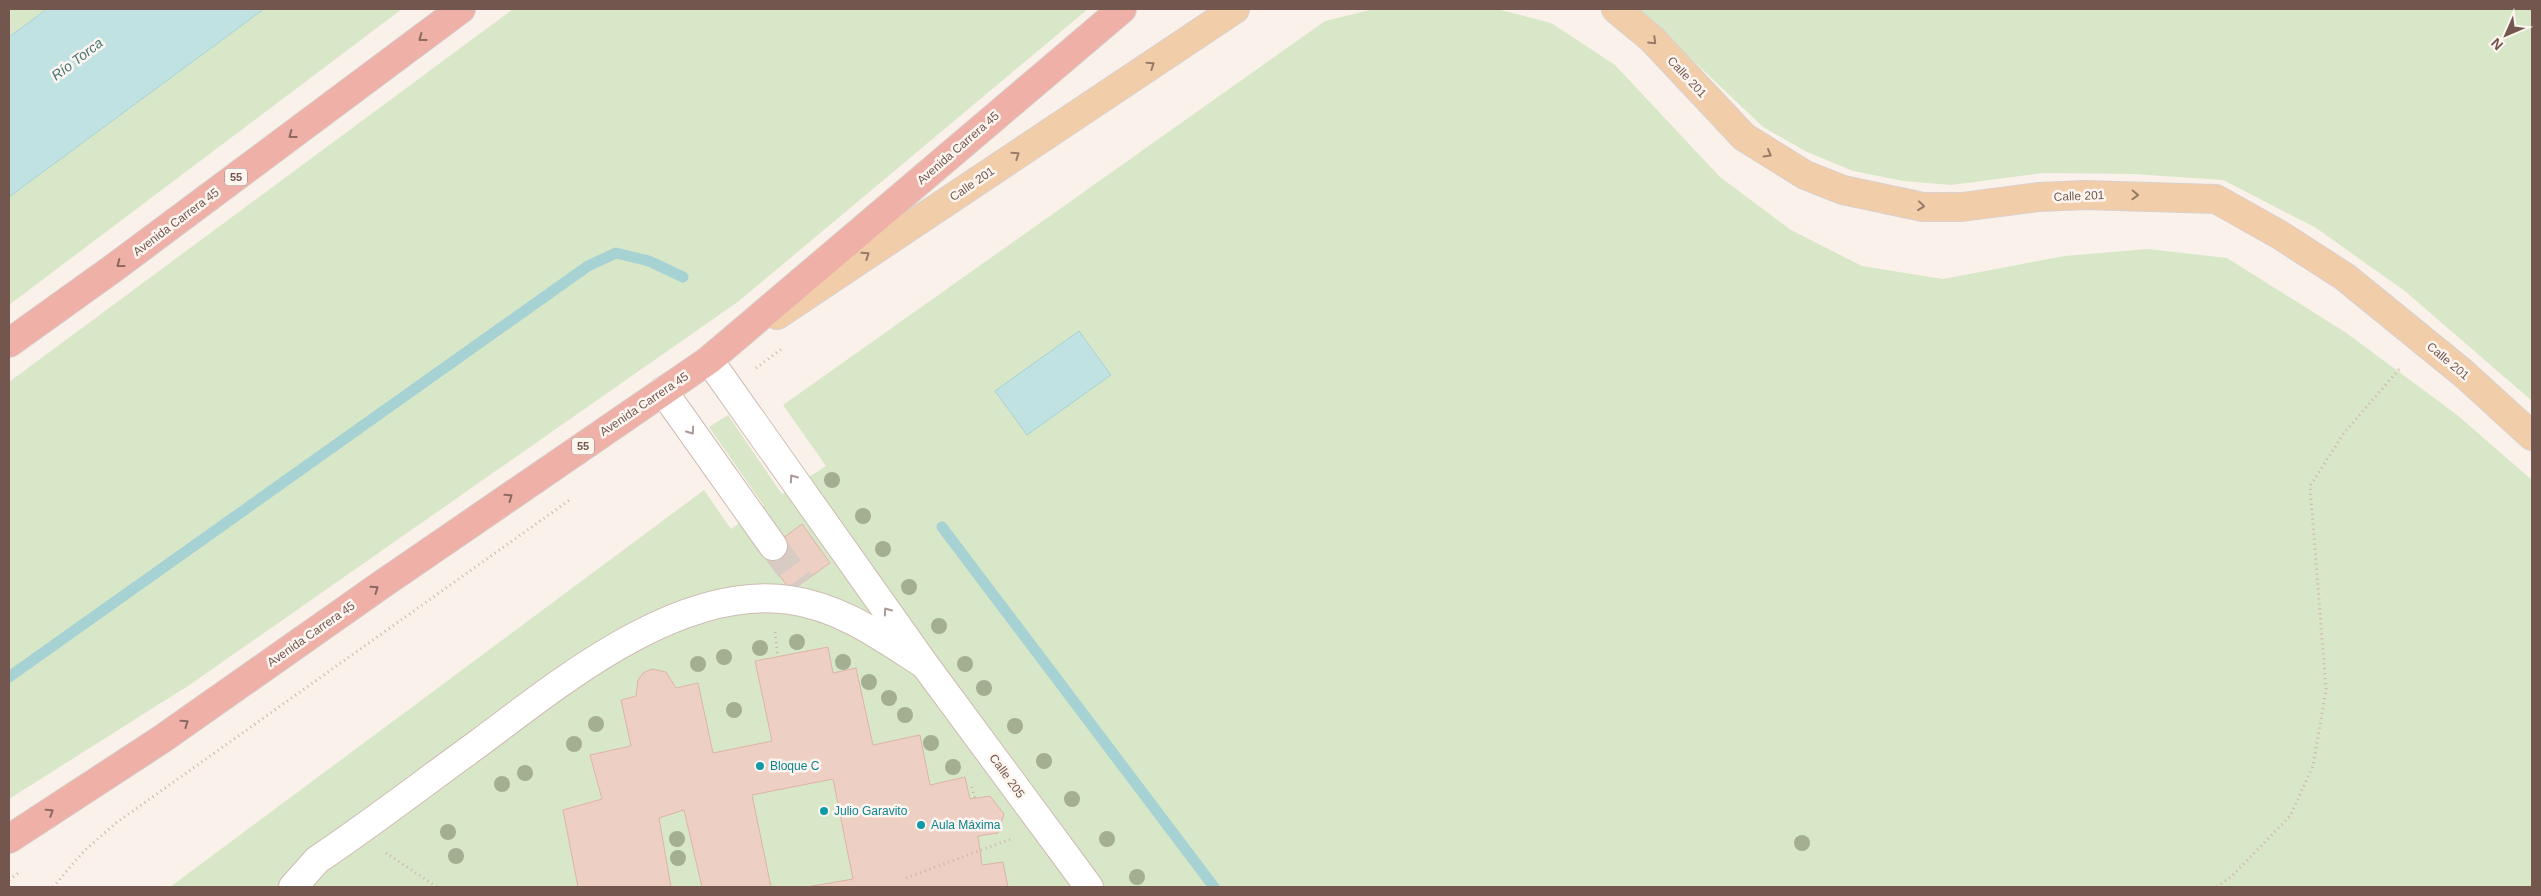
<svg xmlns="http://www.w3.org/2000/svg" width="2541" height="896" viewBox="0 0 2541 896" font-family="Arial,sans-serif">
	<rect width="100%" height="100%" fill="#faf2ea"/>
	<path fill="#d9e7c9" d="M9 9H47L9 37Z
		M264 9H402L9 305V197Z
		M513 9H1088L739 301 191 684 9 799V382Z
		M1374 9H1497L1551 23 1615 65 1720 177 1791 230 1862 266 1943 279 2064 256 2148 249 2227 258 2345 332 2456 414 2532 480V887H170L704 490 731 529 764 506 709 427 728 415 782 494 826 466 783 405 1325 21Z
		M1639 9H2532V401L2406 292 2316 228 2223 180 2132 174 2043 173 1951 185 1903 181 1853 171 1807 152 1763 127Z"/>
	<path fill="#c0e2e2" stroke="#a7d2d3" d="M47 9H264L9 197V37Z
		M1079 331 1111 375 1027 435 995 391Z"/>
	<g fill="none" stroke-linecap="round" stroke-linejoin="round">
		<path stroke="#a7d2d3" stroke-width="11" d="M942 527 1214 887
			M9 677 588 266 616 253 649 261 683 277"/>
	</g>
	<path fill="#edcfc4" stroke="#deb4a6" d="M802 524 830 563 791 591 763 553Z
		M828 647 833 673 856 668 873 745 920 735 930 785 965 777 970 799 990 796 1004 814 998 833 978 836 982 865 1003 862 1008 887H807L853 879 833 779 752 795 771 887H702L684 810 659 818 671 887H578L563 810 602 799 590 755 631 746 621 700 636 696 638 680 643 673 652 669 666 672 676 688 698 683 713 753 772 741 755 661Z"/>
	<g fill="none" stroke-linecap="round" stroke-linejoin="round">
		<path stroke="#d8cbc3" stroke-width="28" stroke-dasharray="28 14" stroke-linecap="butt" d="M773 546 801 584"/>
		<g stroke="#cebbb3" stroke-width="30">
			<path id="minor" d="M709 360 925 665 1089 887
				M663 391 773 546
				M293 887 317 860C372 823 425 782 479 743 562 681 680 584 790 600 841 607 883 638 925 665"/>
		</g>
		<g stroke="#d8d0ce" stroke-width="30">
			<path id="major" d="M1616 9 1652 39 1744 137 1805 175 1843 190 1923 207H1962L2038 197 2085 195 2216 199 2280 235 2345 277 2463 373 2532 436
				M777 315 1235 9"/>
		</g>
		<g stroke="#d8d0ce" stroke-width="30">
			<path id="highway" d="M9 343 115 267 461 9
				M9 839 162 739 381 585 709 360 1122 9"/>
		</g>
		<path stroke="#d2b2a7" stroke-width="3" stroke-dasharray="1 4" stroke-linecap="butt" d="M756 368 783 348
			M775 632 778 656
			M972 787 975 799
			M386 853 437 887
			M906 878 1011 839
			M9 880 20 872
			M53 887 84 851 116 823 571 499
			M2217 887 2232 876 2290 816 2313 766 2326 689 2310 486 2344 433 2401 367"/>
		<use href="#minor" stroke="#fff" stroke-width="28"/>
		<use href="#major" stroke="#f2cda9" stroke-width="28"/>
		<use href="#highway" stroke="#eeb0a7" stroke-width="28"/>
	</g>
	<g fill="#a4ae91">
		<circle cx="832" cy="480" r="8"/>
		<circle cx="863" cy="516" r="8"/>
		<circle cx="883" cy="549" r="8"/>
		<circle cx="909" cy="587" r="8"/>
		<circle cx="939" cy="626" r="8"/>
		<circle cx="797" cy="642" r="8"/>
		<circle cx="760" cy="648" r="8"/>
		<circle cx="724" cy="657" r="8"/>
		<circle cx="843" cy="662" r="8"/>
		<circle cx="698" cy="664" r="8"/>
		<circle cx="965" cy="664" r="8"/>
		<circle cx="869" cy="682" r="8"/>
		<circle cx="984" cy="688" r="8"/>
		<circle cx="889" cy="698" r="8"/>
		<circle cx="734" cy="710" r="8"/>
		<circle cx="905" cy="715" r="8"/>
		<circle cx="596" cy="724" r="8"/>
		<circle cx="1015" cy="726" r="8"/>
		<circle cx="931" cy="743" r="8"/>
		<circle cx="574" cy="744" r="8"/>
		<circle cx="1044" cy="761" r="8"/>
		<circle cx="953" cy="767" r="8"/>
		<circle cx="525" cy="773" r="8"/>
		<circle cx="502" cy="784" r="8"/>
		<circle cx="1072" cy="799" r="8"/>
		<circle cx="448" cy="832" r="8"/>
		<circle cx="677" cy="839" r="8"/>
		<circle cx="1107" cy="839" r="8"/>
		<circle cx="1802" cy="843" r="8"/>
		<circle cx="456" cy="856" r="8"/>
		<circle cx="678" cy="858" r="8"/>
		<circle cx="1137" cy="877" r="8"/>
	</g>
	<defs><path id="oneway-chevron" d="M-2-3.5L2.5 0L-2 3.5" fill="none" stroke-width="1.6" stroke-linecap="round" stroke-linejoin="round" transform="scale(1.25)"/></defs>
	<g stroke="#8c6961">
		<use href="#oneway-chevron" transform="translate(422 38) rotate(143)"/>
		<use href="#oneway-chevron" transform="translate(292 135) rotate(143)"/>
		<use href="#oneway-chevron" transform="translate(120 264) rotate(143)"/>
		<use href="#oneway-chevron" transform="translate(509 497) rotate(-35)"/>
		<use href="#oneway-chevron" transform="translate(375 589) rotate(-35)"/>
		<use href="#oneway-chevron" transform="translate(185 723) rotate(-35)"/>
		<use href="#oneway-chevron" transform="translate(50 812) rotate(-33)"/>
	</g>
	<g stroke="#997a6a">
		<use href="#oneway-chevron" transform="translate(1653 41) rotate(44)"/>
		<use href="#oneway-chevron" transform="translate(1151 65) rotate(-34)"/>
		<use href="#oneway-chevron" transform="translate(1768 154) rotate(30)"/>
		<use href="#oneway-chevron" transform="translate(1016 155) rotate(-34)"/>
		<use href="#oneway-chevron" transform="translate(2135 195) rotate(2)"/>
		<use href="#oneway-chevron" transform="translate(1921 206) rotate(6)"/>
		<use href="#oneway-chevron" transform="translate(866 255) rotate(-34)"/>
	</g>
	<g stroke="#ab9a95">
		<use href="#oneway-chevron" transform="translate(691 431) rotate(55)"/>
		<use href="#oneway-chevron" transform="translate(793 478) rotate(-125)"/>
		<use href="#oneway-chevron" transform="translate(887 611) rotate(-125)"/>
	</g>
	<g fill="#0f9aa8" stroke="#fdf6f0" stroke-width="2">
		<circle cx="760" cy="766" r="5"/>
		<circle cx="824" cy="811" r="5"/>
		<circle cx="921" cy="825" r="5"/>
	</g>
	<g text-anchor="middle" stroke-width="5" stroke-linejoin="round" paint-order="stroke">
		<g fill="#fdf6f0" stroke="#9c877f" stroke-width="1">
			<rect x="225" y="168.5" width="22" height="17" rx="4"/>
			<rect x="572" y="437.5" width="22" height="17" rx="4"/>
		</g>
		<g font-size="11" font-weight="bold" fill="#73574f">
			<text x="236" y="181">55</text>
			<text x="583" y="450">55</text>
		</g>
		<g font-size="12" fill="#73574f" stroke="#fdf6f0">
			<text transform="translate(1687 77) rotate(47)" y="4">Calle 201</text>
			<text transform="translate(958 148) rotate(-41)" y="4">Avenida Carrera 45</text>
			<text transform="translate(972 184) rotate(-34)" y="4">Calle 201</text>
			<text transform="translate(2079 196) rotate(-2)" y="4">Calle 201</text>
			<text transform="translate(176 222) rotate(-37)" y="4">Avenida Carrera 45</text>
			<text transform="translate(2448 361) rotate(40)" y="4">Calle 201</text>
			<text transform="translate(644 404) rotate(-34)" y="4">Avenida Carrera 45</text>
			<text transform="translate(311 634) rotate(-35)" y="4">Avenida Carrera 45</text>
			<text transform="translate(1007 776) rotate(54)" y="4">Calle 205</text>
		</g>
		<g font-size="12" fill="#0d838f" stroke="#fdf6f0" text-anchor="start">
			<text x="770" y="770">Bloque C</text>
			<text x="834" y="815">Julio Garavito</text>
			<text x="931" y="829">Aula Máxima</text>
		</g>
		<g font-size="14" font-style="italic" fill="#457576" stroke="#fdf6f0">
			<text transform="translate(77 59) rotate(-37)" y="5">Río Torca</text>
		</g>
	</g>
	<rect width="2541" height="896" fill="none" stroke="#73574f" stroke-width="20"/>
	<g transform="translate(2506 35) rotate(225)" stroke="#fdf6f0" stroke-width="4" paint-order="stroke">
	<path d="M0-4L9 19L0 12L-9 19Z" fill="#73574f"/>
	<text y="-8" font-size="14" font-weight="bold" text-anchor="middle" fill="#73574f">N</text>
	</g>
</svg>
